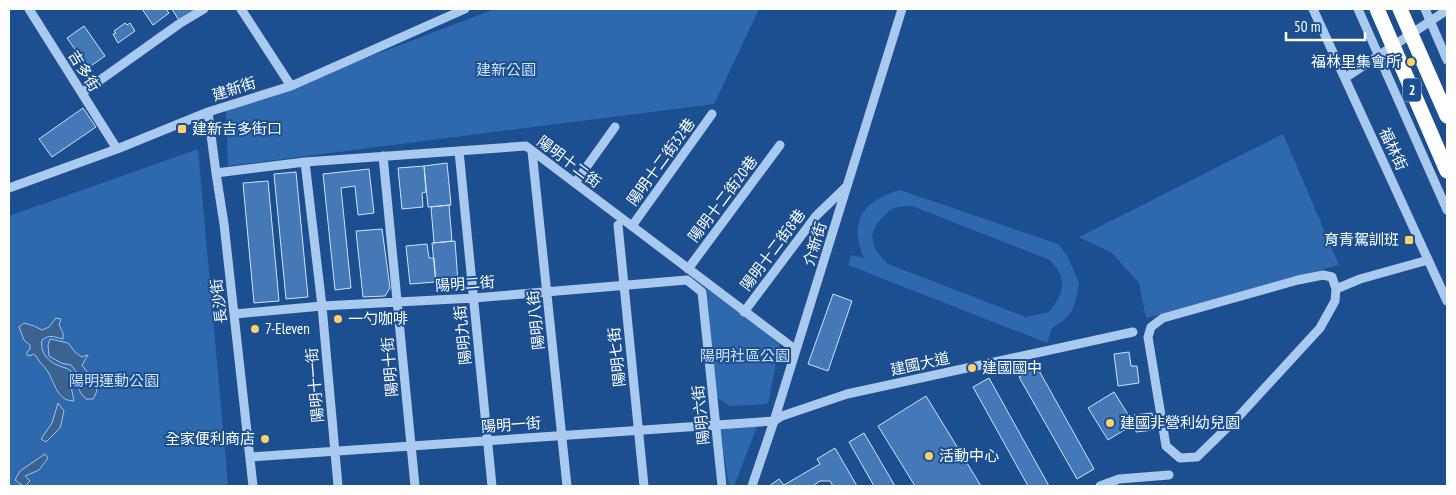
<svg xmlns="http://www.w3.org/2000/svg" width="1456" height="495" viewBox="0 0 1456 495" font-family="'PT Sans Narrow','Noto Sans TC',sans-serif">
	<rect width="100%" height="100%" fill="#1b4f8f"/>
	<path fill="#2e69ad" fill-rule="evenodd" d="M495 9H759L714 104 228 166 226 111Z
		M1283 134 1339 265 1146 318 1139 283 1112 253 1079 237Z
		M198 149 228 486H9V216Z
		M900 190 1058 244 1067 255 1079 283 1076 299 1072 311 1063 321 1052 328 1047 343 848 265 851 255 864 258C848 221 863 201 900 190ZM912 206 1050 260C1053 264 1058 269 1060 274 1066 289 1058 301 1049 312L1026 317 888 264C872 249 865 234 883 217 886 214 889 210 892 209 898 206 905 206 912 206Z
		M707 289 780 342 768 404 730 406 716 397Z
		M759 422 734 486H729L719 425Z"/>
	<path fill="#3c6290" stroke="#9cc4f0" d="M56 318 61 319 59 325 63 333V339C54 337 50 334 42 340 40 351 46 359 55 364 60 367 66 367 71 371V374L69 376 74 401C57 401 55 383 48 372 45 366 39 363 36 356L33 354 30 356 27 355V352L30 349V345L24 340 19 327 24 323 34 326 42 330 49 327Z
		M50 339 68 343 76 353 82 357 88 355 82 365 93 380 97 391 93 399H86C78 391 76 384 77 373L71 365 61 363 49 356 48 345Z
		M58 403 64 411 60 428 46 442 41 439 52 423Z
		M45 454 48 458 39 470 25 476 30 481 25 486H23L15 480 20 471Z"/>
	<path fill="#4478b7" stroke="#cfe3fa" d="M142 9H166L169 13 153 25Z
		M172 9H200L180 22Z
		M125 23 127 25 130 23 135 31 118 43 113 34 116 33 114 31Z
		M84 26 105 56 88 68 67 38Z
		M83 108 96 127 52 157 39 139Z
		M447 163 451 205 428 207 424 166Z
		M424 166 426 192 422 193 423 207 402 209 398 168Z
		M369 169 374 213 358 215 355 186 341 188 351 288 335 290 323 174Z
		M296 172 308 297 286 299 274 174Z
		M268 181 279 301 254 303 243 183Z
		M449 205 452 241 434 243 431 207Z
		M382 229 390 288 385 296 363 297 356 231Z
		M455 241 458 282 436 284 432 243Z
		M427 244 429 258H434L436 282 410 284 406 246Z
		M833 294 852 301 828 371 808 364Z
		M1129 352 1131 366H1137L1139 383 1118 386 1114 354Z
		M1037 367 1094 469 1077 479 1019 377Z
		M989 378 1049 486H1028L973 387Z
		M1114 392 1134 424 1108 440 1088 408Z
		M926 396 981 486H915L878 426Z
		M1152 413 1154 430 1136 432 1134 415Z
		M864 433 895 486H874L849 442Z
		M835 448 857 486H833L830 481H820L814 485 815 486H769L779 479 784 485 820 464 817 459Z"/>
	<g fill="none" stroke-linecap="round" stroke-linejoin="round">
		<path stroke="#a9c9ee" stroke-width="9" d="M29 9 117 149
			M241 9 291 86
			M1313 9 1447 301
			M1358 9 1447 210
			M1425 9 1447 60
			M1345 78 1447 10
			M82 93 179 24 204 9
			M208 112 216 173 224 224 253 486
			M459 151 492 486
			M532 151 567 486
			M383 156 415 486
			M305 162 322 306 338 486
			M216 173 305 162 526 146 796 350
			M575 183 615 127
			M9 188 117 149 208 112 291 86 465 9
			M618 225 644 486
			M632 226 712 114
			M688 269 780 145
			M1323 275 1332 277 1336 289 1335 301 1320 328 1240 415 1197 457 1180 458 1166 446 1148 337 1151 327 1163 318 1298 280Z
			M1336 289 1360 279 1428 260
			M744 312 816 216 847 186
			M235 314 322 306 474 298 687 280 702 292 722 486
			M250 457 774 421 782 416 847 394 1133 332
			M752 486 774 421 902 9
			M1100 486 1119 479 1169 475"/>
		<path stroke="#fff" stroke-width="15" d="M1377 9 1447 171
			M1400 9 1447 116"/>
	</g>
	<g fill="#ffd166" stroke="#1b4f8f" stroke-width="2">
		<circle cx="1411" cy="62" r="5"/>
		<rect x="177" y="124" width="10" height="10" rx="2.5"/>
		<rect x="1404" y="235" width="10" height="10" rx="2.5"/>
		<circle cx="338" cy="319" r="5"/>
		<circle cx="255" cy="329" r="5"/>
		<circle cx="972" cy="368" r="5"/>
		<circle cx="1110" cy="423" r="5"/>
		<circle cx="265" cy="439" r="5"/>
		<circle cx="929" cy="456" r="5"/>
	</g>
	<g text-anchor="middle" stroke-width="4" stroke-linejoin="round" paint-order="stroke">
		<rect fill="#1b4f8f" stroke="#bbcadd" stroke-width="1" x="1403" y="78.5" width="18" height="23" rx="4"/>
		<g font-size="14" font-weight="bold" fill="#fff">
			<text x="1412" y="95">2</text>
		</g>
		<g font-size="15" fill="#fff" stroke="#1b4f8f" text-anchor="start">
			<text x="1401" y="67" text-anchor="end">福林里集會所</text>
			<text x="192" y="134">建新吉多街口</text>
			<text x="1399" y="245" text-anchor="end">育青駕訓班</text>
			<text x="348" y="324">一勺咖啡</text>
			<text x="265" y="334">7-Eleven</text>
			<text x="982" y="373">建國國中</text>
			<text x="1120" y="428">建國非營利幼兒園</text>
			<text x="255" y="444" text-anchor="end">全家便利商店</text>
			<text x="939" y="461">活動中心</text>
		</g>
		<g font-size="15" fill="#cfe3fa" stroke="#1b4f8f">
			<text x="506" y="75">建新公園</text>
			<text x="745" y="361">陽明社區公園</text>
			<text x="114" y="386">陽明運動公園</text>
		</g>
		<g font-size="15" fill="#fff" stroke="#1b4f8f">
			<text transform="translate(84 71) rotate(58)" y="5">吉多街</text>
			<text transform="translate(234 89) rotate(-18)" y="5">建新街</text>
			<text transform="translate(1393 149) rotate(65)" y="5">福林街</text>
			<text transform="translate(569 162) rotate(37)" y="5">陽明十二街</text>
			<text transform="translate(661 162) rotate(-54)" y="5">陽明十二街32巷</text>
			<text transform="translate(723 199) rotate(-53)" y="5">陽明十二街20巷</text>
			<text transform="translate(815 244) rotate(-73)" y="5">介新街</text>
			<text transform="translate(773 250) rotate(-53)" y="5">陽明十二街8巷</text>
			<text transform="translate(465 284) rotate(-4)" y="5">陽明二街</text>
			<text transform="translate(219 301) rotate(-97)" y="5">長沙街</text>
			<text transform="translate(536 320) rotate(-96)" y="5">陽明八街</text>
			<text transform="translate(463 335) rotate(-96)" y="5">陽明九街</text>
			<text transform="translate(617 357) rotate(-96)" y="5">陽明七街</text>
			<text transform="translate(920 364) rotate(-12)" y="5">建國大道</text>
			<text transform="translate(390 367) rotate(-95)" y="5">陽明十街</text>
			<text transform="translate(315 385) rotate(-95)" y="5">陽明十一街</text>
			<text transform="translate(701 415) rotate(-96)" y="5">陽明六街</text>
			<text transform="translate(511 425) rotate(-4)" y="5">陽明一街</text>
		</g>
	</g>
	<rect width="1456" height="495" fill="none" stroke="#ffffff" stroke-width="20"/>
	<path d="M1286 32v8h79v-8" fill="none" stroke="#ffffff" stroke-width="2.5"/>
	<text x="1294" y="32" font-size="15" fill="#ffffff" stroke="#1b4f8f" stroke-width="4" paint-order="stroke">50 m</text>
</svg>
